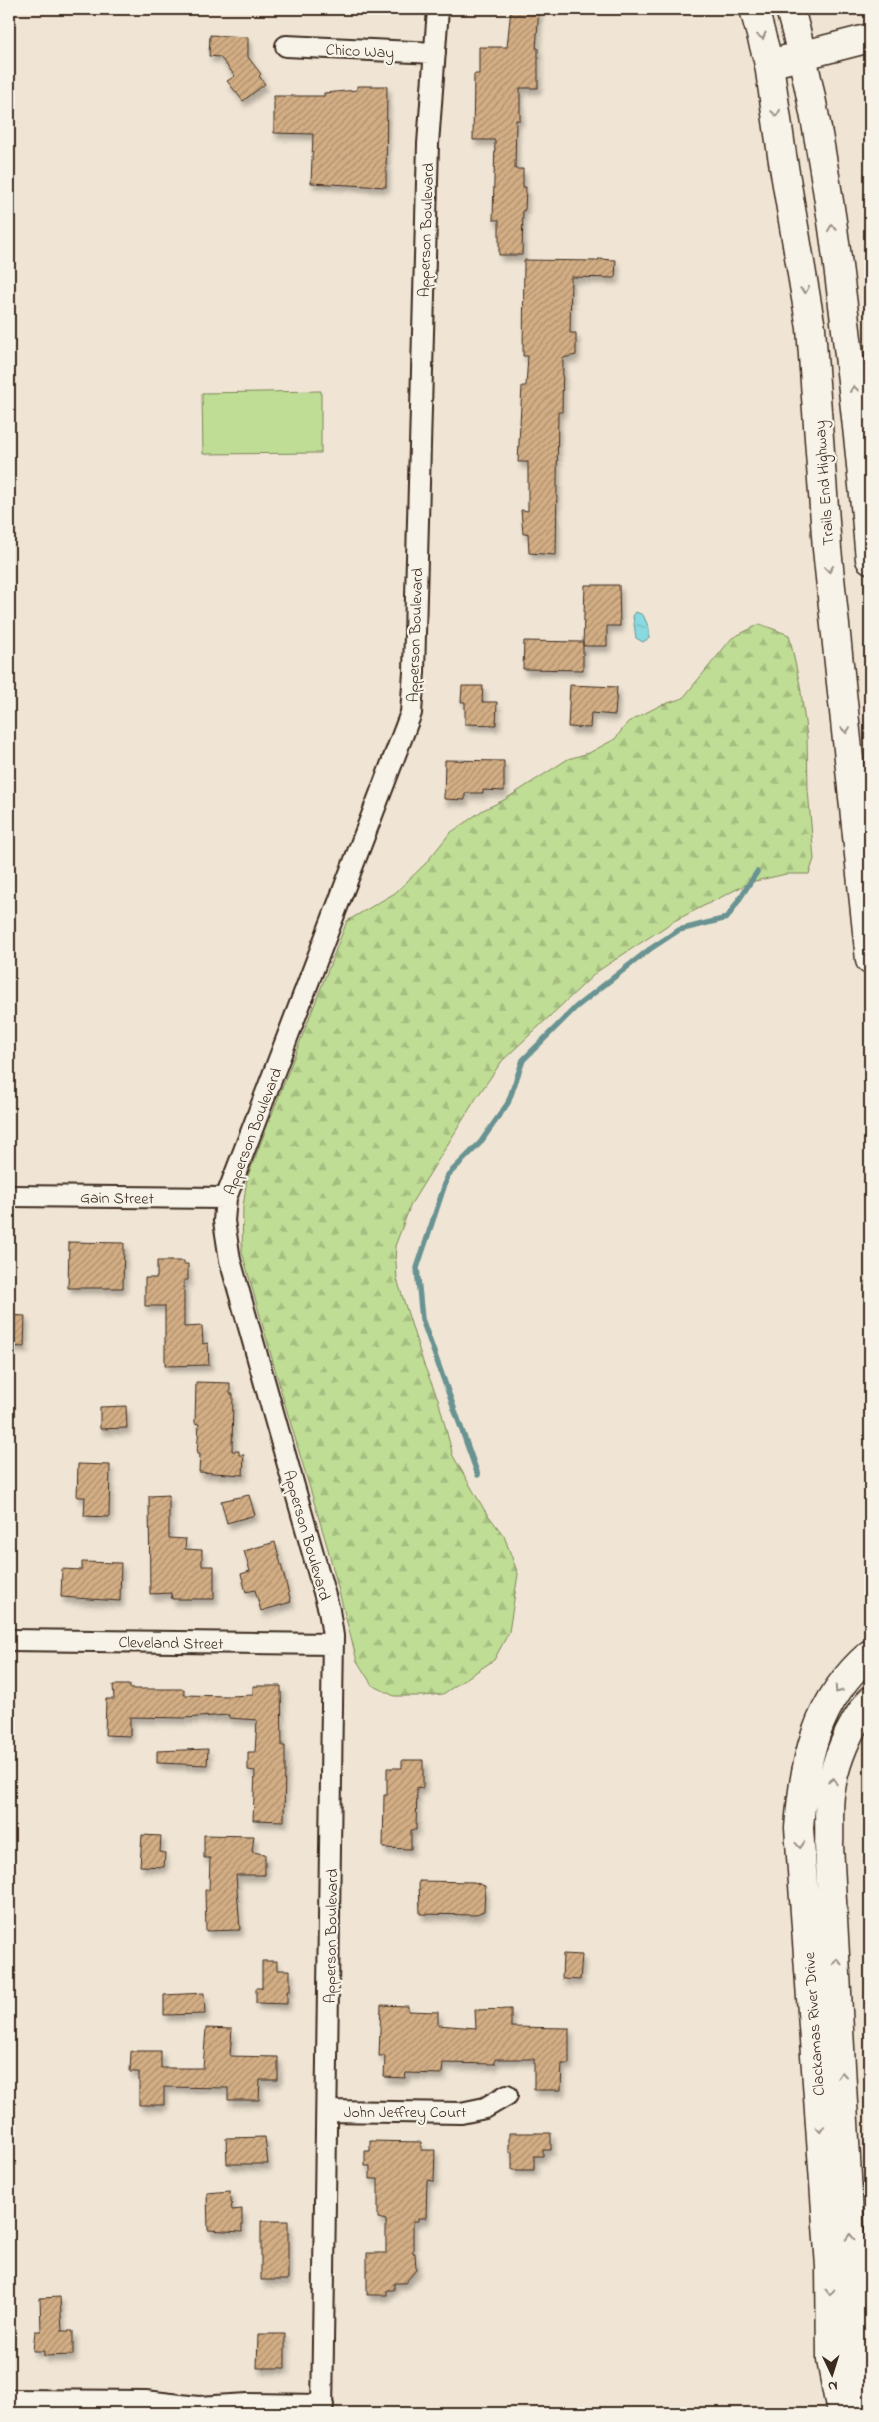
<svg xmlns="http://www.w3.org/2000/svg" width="879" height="2422" viewBox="0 0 879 2422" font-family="'Indie Flower',sans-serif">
	<defs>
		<pattern id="forest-firs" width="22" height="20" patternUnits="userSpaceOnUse" patternTransform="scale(1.25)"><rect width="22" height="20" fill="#bfdd95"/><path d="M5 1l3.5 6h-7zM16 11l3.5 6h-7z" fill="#a5be80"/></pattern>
		<pattern id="water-ripples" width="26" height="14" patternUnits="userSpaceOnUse" patternTransform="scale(1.25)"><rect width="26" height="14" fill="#88d9e0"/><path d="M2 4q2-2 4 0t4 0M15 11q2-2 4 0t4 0" fill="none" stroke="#76bac0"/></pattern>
		<pattern id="building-hatch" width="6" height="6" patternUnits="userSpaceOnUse" patternTransform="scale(1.25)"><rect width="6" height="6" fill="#d3ae85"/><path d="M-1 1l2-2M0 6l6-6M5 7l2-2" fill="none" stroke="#ac8e6c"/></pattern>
		<filter id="shadow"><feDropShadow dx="3" dy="5.5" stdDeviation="2.5" flood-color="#0004"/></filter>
	</defs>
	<rect width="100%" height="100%" fill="#f0e5d4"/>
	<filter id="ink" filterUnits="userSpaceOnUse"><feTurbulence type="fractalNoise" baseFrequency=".02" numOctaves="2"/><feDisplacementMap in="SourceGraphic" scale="10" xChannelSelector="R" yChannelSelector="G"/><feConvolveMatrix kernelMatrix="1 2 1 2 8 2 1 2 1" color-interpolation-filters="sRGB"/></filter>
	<g filter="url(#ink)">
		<path fill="url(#forest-firs)" stroke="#7d845a" d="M760 624 789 635 800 685 807 737 808 790 814 859 809 874H786L751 882 674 921 598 971 502 1061 475 1100 411 1204 395 1246 397 1279 424 1365 438 1399 453 1456 485 1511 504 1536 518 1574 509 1632 494 1660 443 1694 423 1696H394L372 1685 357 1661 328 1549 284 1401 242 1252 243 1207 247 1178 347 921 395 893 426 863 450 833 483 810 504 800 568 759 589 753 615 739 628 722 659 706 683 698 732 638Z"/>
		<path fill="#bfdd95" stroke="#7d845a" d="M321 391V453L203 454 202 393Z"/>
		<path fill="url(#water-ripples)" stroke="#699392" d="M636 612 643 615 649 628V638L643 642 636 638 633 616Z"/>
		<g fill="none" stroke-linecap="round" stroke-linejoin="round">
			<path stroke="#699392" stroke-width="5.5" d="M478 1475 422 1319 417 1268 448 1175 480 1143 508 1103 523 1060 576 1007 650 949 679 930 727 918 757 872"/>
		</g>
		<path fill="url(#building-hatch)" stroke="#3b2a1e" filter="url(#shadow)" d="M511 9H539L536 48H538V88H520V120H516L515 169H523V187H526L525 210H523L522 255H499V220H493L495 140H473L474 74H479V47H507Z
			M210 35 248 37V57L261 74 259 76 265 84 243 101 227 81 235 76 220 57 209 56Z
			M357 86H387L386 187 311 183 313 134 274 133V96H324V93L357 90Z
			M598 259 616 260 615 278 571 277 570 333H576V355L563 358 562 412H558L556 555 529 553 528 533 523 534 521 510 528 511V462H518L522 386H526L528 356H523L524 260 598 261Z
			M585 585H619L620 626H607V646H583Z
			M524 641 583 642V670L523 669Z
			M570 685 617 687 615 715 591 713 590 728 568 727Z
			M462 686H483L482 702H497L496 725 465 724V702H461Z
			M445 760 504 761V791L483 790V793H465V800L444 799Z
			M69 1242 124 1243 123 1288H68Z
			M157 1261H184V1264H188V1280H184V1327L202 1326 203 1344 208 1343 209 1365 165 1366V1306H145V1278H157Z
			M9 1315 25 1316 24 1347 9 1346Z
			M196 1382 230 1383V1394H233L232 1451H239V1455H244L243 1475 199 1472 200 1454H197L199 1424 195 1423Z
			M126 1406 127 1428 100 1429V1407Z
			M78 1464 110 1465 109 1517 84 1516 85 1497H77Z
			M169 1495V1538L186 1539 185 1549 202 1550V1566H214V1599H172L171 1593 150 1594 149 1496Z
			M249 1495 255 1515 227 1523 221 1501Z
			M275 1542 291 1602 261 1611 255 1590 246 1592 241 1574 250 1571 244 1551Z
			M82 1562 121 1563 120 1601 61 1597 62 1569 82 1570Z
			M113 1685H130V1689H184V1695L229 1696 253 1695V1686H281L282 1746H285V1766L284 1821 253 1820 255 1771 248 1770V1752H255L257 1720 229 1718V1715L184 1718 130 1717V1736L105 1735 106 1699H114Z
			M208 1749 207 1765 157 1763V1751Z
			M402 1760H423V1788L417 1787 416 1830H411V1849L383 1848 384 1795H387V1768H402Z
			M142 1835 161 1836 160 1852 165 1853 164 1867 140 1866Z
			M204 1835 254 1836 252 1852 265 1854V1875H236L240 1930 206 1931 205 1890H209L210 1858H204Z
			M419 1881 474 1882 485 1886 484 1911 474 1915 420 1914Z
			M563 1954 582 1955 580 1980 562 1979Z
			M262 1961H277V1970H290V1991H287V2004L256 2003V1988H262Z
			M204 1993 205 2014 164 2015V1995Z
			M381 2005 408 2006V2011L438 2012V2025L476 2028 475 2010 511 2009V2027L569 2028V2064H562L561 2090H534V2059H495V2064L443 2063 442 2074 406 2073 405 2078 384 2077 385 2056H379Z
			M206 2028 232 2029 230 2056 278 2057V2080H260L259 2100H228V2088L164 2087V2105H139V2072H130L131 2051H161V2068H203Z
			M509 2133H551V2150H543V2156H534V2170H512V2152H509Z
			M265 2137 268 2164H227L226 2138Z
			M370 2141 421 2142V2150H435L434 2181 427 2180 426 2218H418V2221H413V2253H415L416 2270 405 2283H394V2290H387V2295H367V2253H386V2220L378 2218V2179H370V2166H365V2151H370Z
			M230 2191 232 2210 242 2209V2232L208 2230 207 2193Z
			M261 2221H288V2280H261Z
			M60 2297 62 2331H73V2355L44 2356V2351H33L35 2331H41L40 2298Z
			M258 2334H285V2368H257Z"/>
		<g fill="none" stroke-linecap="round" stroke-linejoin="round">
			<g stroke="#3b2a1e" stroke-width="24">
				<path id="minor" d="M286 46 435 53
					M9 1196 226 1198
					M9 1640 333 1644
					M328 2111 461 2113 485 2108 507 2095
					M9 2400 145 2401 198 2407 248 2404 323 2405
					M322 2413 333 1636 329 1610 230 1260 224 1221 226 1198 411 713 414 672 428 144 438 9"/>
			</g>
			<g stroke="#3b2a1e" stroke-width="31">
				<path id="secondary" d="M841 2413 831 2360 830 2267 799 1828C804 1761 816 1700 870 1654
					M869 2413 857 2387 858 2338 851 2251 829 1845C830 1829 828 1811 830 1795 834 1763 849 1726 870 1701"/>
			</g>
			<g stroke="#3b2a1e" stroke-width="31">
				<path id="primary" d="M769 64 870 38"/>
			</g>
			<g stroke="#3b2a1e" stroke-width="31">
				<path id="trunk" d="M754 9 769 64 782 155 811 328 827 549 870 960
					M790 9C810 80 822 154 833 228 848 338 860 448 870 559"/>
			</g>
			<use href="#minor" stroke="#f7f3e8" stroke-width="20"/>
			<use href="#secondary" stroke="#f7f3e8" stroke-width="28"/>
			<use href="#primary" stroke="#f7f3e8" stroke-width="28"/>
			<use href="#trunk" stroke="#f7f3e8" stroke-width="28"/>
		</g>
		<defs><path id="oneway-chevron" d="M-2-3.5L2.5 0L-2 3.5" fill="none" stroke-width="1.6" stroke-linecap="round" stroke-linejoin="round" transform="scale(1.25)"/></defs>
		<g stroke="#998e83">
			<use href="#oneway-chevron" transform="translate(762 36) rotate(75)"/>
			<use href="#oneway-chevron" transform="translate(776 113) rotate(82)"/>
			<use href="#oneway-chevron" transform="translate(832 228) rotate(-98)"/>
			<use href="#oneway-chevron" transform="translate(805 290) rotate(81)"/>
			<use href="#oneway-chevron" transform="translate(854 389) rotate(-96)"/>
			<use href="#oneway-chevron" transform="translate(829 569) rotate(84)"/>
			<use href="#oneway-chevron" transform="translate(846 730) rotate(84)"/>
			<use href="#oneway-chevron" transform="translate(838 1690) rotate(125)"/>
			<use href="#oneway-chevron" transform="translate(833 1781) rotate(-78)"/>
			<use href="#oneway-chevron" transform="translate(800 1845) rotate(86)"/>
			<use href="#oneway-chevron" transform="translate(837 1962) rotate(-93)"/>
			<use href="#oneway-chevron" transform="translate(842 2075) rotate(-93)"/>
			<use href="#oneway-chevron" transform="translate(820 2129) rotate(86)"/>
			<use href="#oneway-chevron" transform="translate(850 2237) rotate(-92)"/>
			<use href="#oneway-chevron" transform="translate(830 2292) rotate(90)"/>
		</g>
	</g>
	<g text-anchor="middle" stroke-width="4.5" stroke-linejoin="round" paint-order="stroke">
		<g font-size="16" fill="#3b2a1e" stroke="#f7f3e8">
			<text transform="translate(360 50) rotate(3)" y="6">Chico Way</text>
			<text transform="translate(425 230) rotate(-88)" y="6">Apperson Boulevard</text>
			<text transform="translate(823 483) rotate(-94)" y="6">Trails End Highway</text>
			<text transform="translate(414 635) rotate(-88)" y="6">Apperson Boulevard</text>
			<text transform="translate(252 1131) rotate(-69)" y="6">Apperson Boulevard</text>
			<text transform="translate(117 1197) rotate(1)" y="6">Gain Street</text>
			<text transform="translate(308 1535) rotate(74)" y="6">Apperson Boulevard</text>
			<text transform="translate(171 1642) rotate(1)" y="6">Cleveland Street</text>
			<text transform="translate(330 1936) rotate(-89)" y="6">Apperson Boulevard</text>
			<text transform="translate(813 2024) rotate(-94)" y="6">Clackamas River Drive</text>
			<text x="405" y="2117">John Jeffrey Court</text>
		</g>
	</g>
	<rect width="879" height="2422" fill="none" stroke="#f7f3e8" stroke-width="30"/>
	<rect x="15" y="15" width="849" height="2392" fill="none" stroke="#3b2a1e" stroke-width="2" filter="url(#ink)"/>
	<g transform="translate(832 2374) rotate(176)" stroke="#f7f3e8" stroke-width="4" paint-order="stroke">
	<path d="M0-4L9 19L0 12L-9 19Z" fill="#3b2a1e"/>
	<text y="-8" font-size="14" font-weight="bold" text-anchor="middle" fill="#3b2a1e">N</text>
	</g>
</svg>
